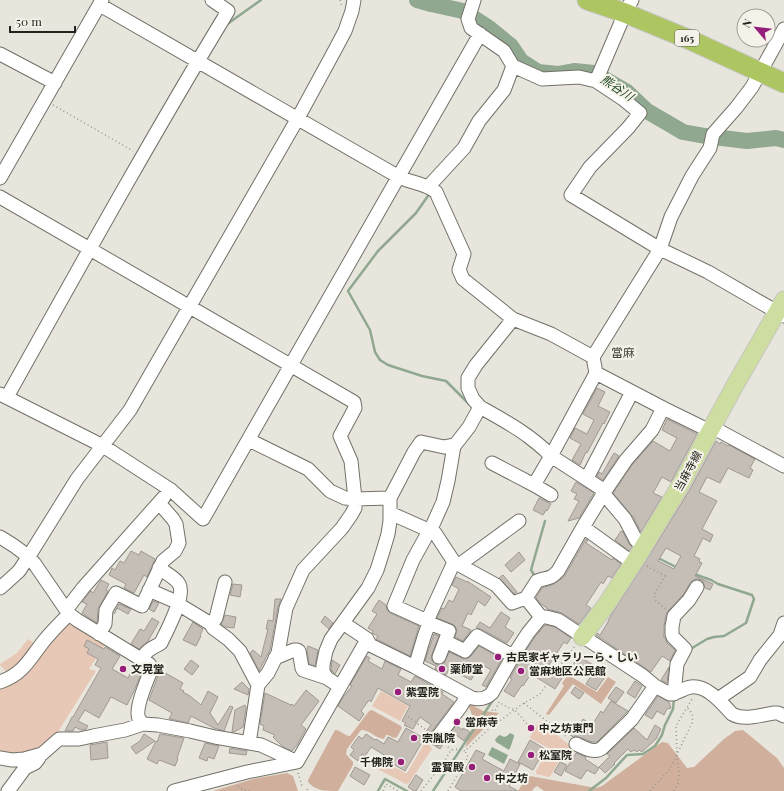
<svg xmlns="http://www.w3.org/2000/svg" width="784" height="791" viewBox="0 0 784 791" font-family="'Playfair Display','Noto Sans JP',serif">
	<rect width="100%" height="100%" fill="#e8e6dc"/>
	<path fill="#e7c7b6" d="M67 622 106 643 89 669 96 671 58 732 57 738 41 751 0 756V686L13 679 0 665V664L17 653 28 639 42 649Z
		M381 691 408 706 400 721 372 706Z
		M539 722H541L573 748 574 750 568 760 566 761 562 758 560 759 551 775 549 777 536 774V771L547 751 548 748 530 738V737Z
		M427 743 431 747 432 749 409 783 406 784 370 765 371 762 374 757H377L405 773H407L424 744Z"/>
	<path fill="#d0af9d" d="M568 675 597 692 608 677 616 682 601 704 573 684 549 715 546 714 564 686 562 683Z
		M469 703 483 711 499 713 465 748 472 728 473 717 468 705Z
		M372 710 401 726 402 728 397 737 394 738 388 735H386L384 739C375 738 370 730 361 730L347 749 346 754 353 762V765L338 791C324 791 316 791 308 782V780L335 730C341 730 344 736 350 736L369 711Z
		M743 730 777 758 784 768V791H544L537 786 534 788 532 791H518L526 778 530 776 596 788 602 786 662 742 668 743 687 768 694 767 724 739 735 731Z
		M287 773 293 776 298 791H213L253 779Z"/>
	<path fill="#8fa88f" d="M510 733 514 735V737C512 741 512 745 509 750L496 742 495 740 498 736 500 735 504 737 507 736Z
		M492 747 508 755 504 764 488 755Z"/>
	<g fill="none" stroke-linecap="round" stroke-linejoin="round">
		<path stroke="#8fa88f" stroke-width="2.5" d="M226 25 261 0
			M430 193 416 213 378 251 348 291 370 330 375 352 380 360 388 365 422 376 446 381 469 404
			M524 441 541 455
			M658 558 678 568
			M536 578 531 570 545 521
			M689 650 707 639 714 637 724 636 746 623 754 599 752 595 718 584 711 580 694 574
			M378 791 385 779 407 791
			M433 791 493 700
			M589 791 606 778 627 755 643 754 655 746 662 735 665 725 673 709 674 698"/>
		<path stroke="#8fa88f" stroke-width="16" d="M417 0 431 4 463 11 489 28 511 46 521 61 538 72 558 74 574 71 594 73 627 92 647 111 683 132 705 136 747 141 776 138 784 140"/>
	</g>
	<path fill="#c5beb6" stroke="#a09992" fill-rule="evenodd" d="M597 388 605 392 598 406 610 412 604 424 603 423 587 453 586 452 580 465 572 460 581 444 570 438 575 428 587 434 594 420 583 414Z
		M667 419 697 434 671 482 662 477 653 493 662 497 641 532 634 519 635 518 633 517 613 493 632 465 653 441 670 451 677 438 662 430Z
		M716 441 720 444 721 442 728 446 729 445 755 459 750 468 753 470 749 478 728 468 720 483 707 477 699 492 717 501 702 529 713 535 710 542 703 538 694 556 700 559 699 562 702 563 695 576 713 584 710 590 705 588 704 584 702 580 697 579 693 580 690 583 683 595 668 611 666 615 664 626V635L663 637H665L667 643 675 650 670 661 662 656 651 672 596 635 597 633 600 635 608 622V621L611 615 644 564 689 491ZM666 548 681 556 674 569 658 561Z
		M614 453 619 456 603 480 597 476 599 472 602 474Z
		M576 482 594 493 579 518 568 521 579 501 574 499 577 494 571 491Z
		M539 498 551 504 547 511 546 510 543 515 533 510Z
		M621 531 623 532 629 544 632 547 629 551 615 540Z
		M586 539 588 540 586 543 612 560 613 558 621 564 612 578 608 576 603 584 601 582 586 605 591 608 579 624 562 613 547 609V608L541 604 536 598 542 588 554 584 564 577Z
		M131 551 139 555 141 551 155 559 147 577 144 575 134 593 124 588 126 584 109 575 112 568 115 570 120 561 124 563Z
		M519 552 525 560 511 572 505 565Z
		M503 575 517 592 515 593 514 594 499 578Z
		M456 577 467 582V581L491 597 485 606 478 601 471 615 468 613 462 626 471 630 463 641 455 637 457 630 455 626 452 624 437 618 442 608 444 609 449 600 453 602 459 589 452 585Z
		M101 580 109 584 106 590 108 591 98 609 97 623 82 613 87 604 82 602 91 591 93 593Z
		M233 584 242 585 240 597 230 595Z
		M275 599H281L278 607 270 650 259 671 250 653 253 650 261 657 268 629H266L268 620 273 621Z
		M379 600 386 605 387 610 390 613 419 626 410 656 376 639 378 636 372 633 373 631 368 628 377 614 372 611Z
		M153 601 159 603 154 612 149 609Z
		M119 604 131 609 128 614 117 608 114 614Z
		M501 612 510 618 505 627 514 633 507 643 481 629 476 628 480 622 490 628Z
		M225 615 236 617 234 628 225 627 221 624Z
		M325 616 333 623 329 629 321 622Z
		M152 618 159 622 148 641 139 649 131 644 140 629 144 631Z
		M193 622 203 629 200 635 201 636 196 646 183 640Z
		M545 625 555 627 571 638 567 644 564 642 547 668 562 678 555 689 531 674 523 686 522 685 514 697 504 691 512 679 510 678 520 660 534 638Z
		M434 634 439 636 432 654 431 658 433 662 437 665H441L444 663 449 652 462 658H468L471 656 479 646 502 659 486 687 482 685 491 670 481 664 471 680 449 669 446 675 435 669 436 666 425 661Z
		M87 640 104 649 105 647 120 656 112 669 128 678 131 672 134 674 138 667 143 670 134 691 127 705 111 697 99 718 85 710 78 721 88 726 86 729 81 730 75 727 73 731H65L72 717H73L101 668 95 665 98 659 87 653 89 649 84 646Z
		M308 646 318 650 315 666 309 664 307 649Z
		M367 656 370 658 368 661 382 669 385 661 401 669 398 675 411 682 415 676 443 692 442 694 454 702 430 734 429 737 430 741 432 744 436 746 440 745 443 743 456 725 462 730 463 728 470 732 464 741 455 734 449 743 445 741 440 749 424 739 405 771 393 764 394 761 371 747 365 756 362 754 358 761 350 755 354 750 351 747 359 736 362 739 366 734 375 740 376 739 384 744 388 737 398 742 406 728 422 737 431 725 420 717 413 729 404 725 406 723 402 721 410 706 378 688 371 702 369 700 361 711 364 714 359 721 338 706 342 699 352 686 350 685Z
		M579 656 607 674 596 690 586 684 591 676 580 669 575 677 568 672Z
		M191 660 199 666 192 675 184 669Z
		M332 660 340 665 335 674 331 670Z
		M669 667 667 683H666L661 680Z
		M160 670 183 683 180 689 184 691 183 692 190 696 201 705 208 691 218 697 210 713 218 725 230 706 233 707 224 731 214 728 191 716 188 723 170 719H169L172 713 149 700Z
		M635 681 642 686 635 698 627 693Z
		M242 682 249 689 248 695 234 689Z
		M575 687 584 693 579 699 571 693Z
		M616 687 624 692 616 703 608 698Z
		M306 690 319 701 301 725 306 729 297 745 292 751 283 747 273 737 275 735 263 730 264 726 260 724 265 693 291 705 292 704 294 706Z
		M658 696 669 702 671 708 667 709 664 715 657 711 652 719 645 715Z
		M611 701 628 711 597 742H592L579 737 576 736 573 737 569 734 574 727 576 728 578 726H579L583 719 592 725 601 711 603 713Z
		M245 705 246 708 243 727 234 732H232L235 710Z
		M655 725 661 729 656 739 642 752 639 750 637 752 634 750 631 752 628 749 614 763 615 764 605 773 599 767 610 756 607 754 634 728 647 740Z
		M144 734 155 741 136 754 131 747 140 741Z
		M160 734 184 738 177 758 178 759 175 766 159 760 157 764 147 759 156 741 157 742Z
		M530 740 545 749 533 770 518 762Z
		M107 742 108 758 91 760 90 745Z
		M205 743 219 746 214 759 208 757 207 761 199 758Z
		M230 748 247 751 246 755 229 753Z
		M476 750 485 754 482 759 504 771 510 759 520 764 509 786 518 791H461L455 787Z
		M576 753 586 757 585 759 599 768 595 774 587 770 581 779 565 771Z
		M560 762 567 765 561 776 554 772Z
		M355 767 370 775 364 785 350 776Z
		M416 775 423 780 416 791H414L408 787Z"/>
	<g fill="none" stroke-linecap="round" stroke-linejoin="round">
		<g stroke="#727168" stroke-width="15">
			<path id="minor" d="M474 0 468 19 471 28 504 51 513 66 542 79 579 77 596 81
				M632 0 625 13 596 81 623 99 640 113 628 128 590 167 571 195 660 249 708 272 784 316
				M100 5 399 177C411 183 425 183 436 192L464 254 459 270 463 279 513 319 551 334 593 357
				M0 54 55 83
				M0 178 102 0
				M428 187 464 148 479 121 504 90 513 66
				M0 197 354 402 355 408 340 436 351 461 355 499V508L351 515 342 528 303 570 286 608 278 653 268 673 258 685
				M596 373 663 408
				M0 394 103 446 171 490 203 519 480 34
				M7 397C79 268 151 138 228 11L212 0
				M480 407C505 421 531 435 551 456L534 485 492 463
				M712 427 784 466
				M249 440 308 469 330 491 345 498 355 499 390 498
				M587 478 632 392
				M534 485 551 495
				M605 491 551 456 596 373 593 357 660 249 671 217 692 176 710 148 713 134 736 108 752 87 784 29
				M603 493 625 519 636 540 644 546
				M390 513 435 533 454 562 496 585 512 603 526 598
				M583 527 633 563
				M430 531 443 502 448 481 454 446
				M0 537C12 544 25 552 34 563L69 614 77 620 149 664 152 668C148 678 134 709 139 719 139 719 142 723 143 724L158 725 190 731 215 737 261 745 297 762
				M459 565 519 521
				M0 588 7 582 19 571 29 556 77 479 130 410 298 118 336 48 345 31 352 11 354 0
				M149 590 179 603
				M178 604 211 624 213 628 228 639 240 651 258 685 249 743
				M66 610 83 588 164 497
				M541 617 526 598 537 581C547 577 550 580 558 571L583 527 605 491 626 460 652 430 663 408 710 431
				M427 621 394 606 413 560 429 531
				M343 623 367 639 370 645
				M429 623 449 631 439 657
				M211 624 216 618 225 582
				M99 634 105 624 106 610 116 593 142 606 163 561 175 551 179 543 176 524 173 519 159 503
				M445 641 465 651 477 636 513 656
				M275 658 294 650H297L299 651 302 668 303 670 327 678
				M142 660C144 657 145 653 148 651 152 647 157 646 161 643 167 630 186 596 179 584 175 577 165 573 159 568
				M415 667 424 637 429 623 427 621 454 562
				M0 682C23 674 29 660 43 642 51 632 60 623 69 614
				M339 686 327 678 323 672V665L326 651 331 639 368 588 377 570 383 551 388 534 390 521V498L414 452 421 442 444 447 455 445 469 427 480 407 473 399 468 388V378L476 365 513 319
				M674 694 677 664 685 649 673 637 672 634V627L674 616 689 600 697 587
				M718 699 750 677 760 660 780 635 784 623
				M437 738 461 706 467 696
				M576 744C585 748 594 754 602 748L632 719 655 686
				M0 758 12 760 24 759 42 754 59 739H79L93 736 125 730 143 724
				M8 791 25 768 35 763 39 758
				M174 791 247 772 297 762 364 645H370L415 667 472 698C480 700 486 699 492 693L513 656 528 633 541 617H546L558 620 643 676 655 686 670 694C678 694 683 688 691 687 707 685 722 703 732 714 744 721 761 715 774 713H778L784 716"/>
		</g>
		<g stroke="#c6c6c4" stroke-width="19">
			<path id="major" d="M582 637 606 605 636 559 680 486 734 387 784 300"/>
		</g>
		<g stroke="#c6c6c4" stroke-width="21">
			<path id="highway" d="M587 0 625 13 688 39 784 83"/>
		</g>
		<path stroke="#95938c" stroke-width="1.5" stroke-dasharray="1 3" stroke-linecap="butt" d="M340 0 342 7
			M53 105 133 151
			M647 566 665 576 654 595 656 601 667 610
			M554 673 575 646
			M524 703 568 738
			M492 710 495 711 499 702 507 707 515 710 527 724 532 727
			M408 717 429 732
			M445 744 451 750
			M298 773 302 786
			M238 786 244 790 250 791
			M307 789 308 791
			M383 791 386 784 398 791
			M421 791 444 762 451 750 460 749 465 751 490 728 524 703 540 694 547 684
			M448 791 468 757 465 751
			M650 791 670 769 692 723C693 717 693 712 687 708
			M674 791 678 783 679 775 677 756 676 726 692 699"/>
		<use href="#minor" stroke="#fff" stroke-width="13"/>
		<use href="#major" stroke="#cedda0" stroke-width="17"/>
		<use href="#highway" stroke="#adc661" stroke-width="19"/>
	</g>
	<g fill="#951e7a" stroke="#f5f3e9" stroke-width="1.5">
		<circle cx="498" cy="657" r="4"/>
		<circle cx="123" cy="669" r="4"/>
		<circle cx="442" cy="669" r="4"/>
		<circle cx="521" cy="671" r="4"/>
		<circle cx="398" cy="692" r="4"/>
		<circle cx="457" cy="722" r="4"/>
		<circle cx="531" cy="728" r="4"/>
		<circle cx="414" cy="738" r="4"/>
		<circle cx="531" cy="755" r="4"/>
		<circle cx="401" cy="762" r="4"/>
		<circle cx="472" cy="767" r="4"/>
		<circle cx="487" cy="778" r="4"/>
	</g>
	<g text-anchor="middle" stroke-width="4" stroke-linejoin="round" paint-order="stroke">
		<rect fill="#f5f3e9" stroke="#62615b" stroke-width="1" x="675" y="30" width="24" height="16" rx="3"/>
		<g font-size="10" font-weight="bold" fill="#23221e">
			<text x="687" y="42">165</text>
		</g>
		<g font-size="11" fill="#23221e" stroke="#f5f3e9">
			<text transform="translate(688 471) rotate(-61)" y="4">当麻寺線</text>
		</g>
		<g font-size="11" font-weight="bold" fill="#23221e" stroke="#f5f3e9" text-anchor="start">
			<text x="506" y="661">古民家ギャラリーら・しい</text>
			<text x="131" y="673">文晃堂</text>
			<text x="450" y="673">薬師堂</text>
			<text x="529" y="675">當麻地区公民館</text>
			<text x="406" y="696">紫雲院</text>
			<text x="465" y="726">當麻寺</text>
			<text x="539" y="732">中之坊東門</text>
			<text x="422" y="742">宗胤院</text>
			<text x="539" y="759">松室院</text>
			<text x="393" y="766" text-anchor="end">千佛院</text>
			<text x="464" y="771" text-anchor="end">霊寳殿</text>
			<text x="495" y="782">中之坊</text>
		</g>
		<g font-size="12" font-style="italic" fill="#234924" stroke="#f5f3e9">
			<text transform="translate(617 88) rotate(34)" y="4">熊谷川</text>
		</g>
		<g font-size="12" fill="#47453d" stroke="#f5f3e9">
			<text x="623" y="357">當麻</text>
		</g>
	</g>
	<g transform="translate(756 28) rotate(298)"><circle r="19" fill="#f5f3e9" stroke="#a19f98"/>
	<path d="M0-3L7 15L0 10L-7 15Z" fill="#951e7a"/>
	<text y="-6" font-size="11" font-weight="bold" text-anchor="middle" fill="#23221e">N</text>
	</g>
	<path d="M10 26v6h65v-6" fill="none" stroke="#23221e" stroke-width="2"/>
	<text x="16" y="26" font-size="12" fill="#23221e" stroke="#f5f3e9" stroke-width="3" paint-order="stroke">50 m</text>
</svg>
